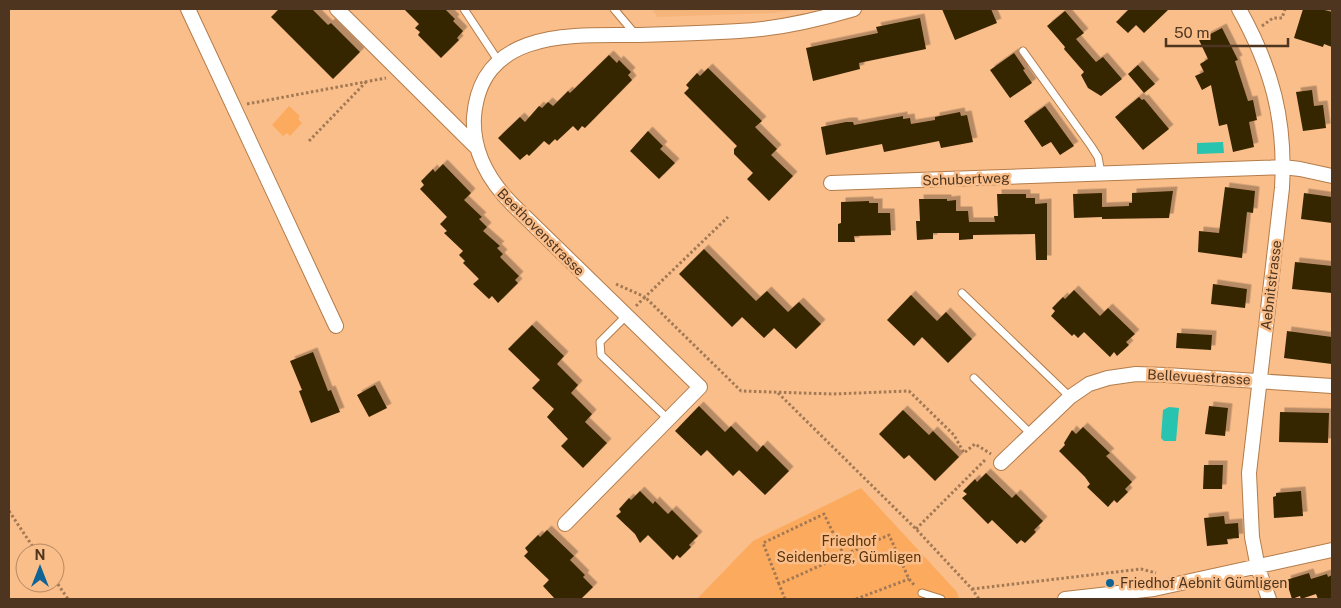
<svg xmlns="http://www.w3.org/2000/svg" width="1341" height="608" viewBox="0 0 1341 608" font-family="'Public Sans',sans-serif">
	<defs>
		<filter id="shadow"><feDropShadow dx="4.5" dy="-4.5" stdDeviation="0" flood-color="#0004"/></filter>
	</defs>
	<rect width="100%" height="100%" fill="#fabe8a"/>
	<path fill="#f5b47a" d="M652 9H800L774 13 657 17Z"/>
	<path fill="#fcaa5e" d="M289 106 300 116 298 119 302 123 290 136 287 133 283 136 272 125Z
		M861 488 957 592 959 599H697L753 541Z"/>
	<path fill="#28c4b0" d="M1223 142 1224 153 1197 154V143Z
		M1169 407 1179 408 1176 441H1164L1161 438 1163 410Z"/>
	<path fill="#362500" filter="url(#shadow)" d="M279 9H312L328 25 331 23 360 52 333 79 271 17Z
		M404 9H445L455 19 453 21 463 31 457 38 459 40 441 58 418 35 420 32 415 28 419 24Z
		M942 9H991L997 23 955 40Z
		M1129 9H1169L1144 33 1136 25 1128 33 1116 22Z
		M1303 9H1321L1332 12V47L1324 44 1323 47 1294 38Z
		M1065 11 1084 33 1076 39 1096 62 1103 57 1122 79 1101 96 1088 88 1081 75 1084 72 1064 49 1065 47 1047 26Z
		M920 18 926 49 859 63 860 69 813 81 806 48 878 33 876 27Z
		M1222 28 1238 60 1235 61 1248 101 1253 100 1257 120 1249 122 1254 147 1233 152 1227 124 1219 126 1211 85 1202 90 1195 76 1204 72 1200 64 1208 59 1199 40Z
		M1014 53 1025 69 1023 70 1032 83 1010 98 990 70Z
		M609 55 617 63 619 60 631 72 628 75 632 80 585 128 582 126 578 131 573 126 557 141 555 139 549 145 544 141 529 156 527 154 520 160 498 138 520 117 525 122 539 106 542 108 548 102 553 106 568 91 570 93Z
		M1138 65 1155 84 1144 93 1128 74Z
		M708 68 762 121 755 127 777 149 771 155 793 176 769 201 747 179 753 173 734 154V149L737 146 684 93 689 88 686 85 697 73 700 76Z
		M1312 90 1314 106 1323 105 1326 128 1303 131 1296 92Z
		M1139 97 1142 100 1144 99 1169 129 1143 150 1115 117Z
		M1045 106 1074 146 1060 155 1051 142 1042 147 1024 121Z
		M960 112 961 116 967 115 973 142 941 148 939 141 884 152 882 144 826 155 821 127 846 122H853L854 125 903 116V119L910 118 911 124 935 120V117Z
		M648 131 663 146 660 149 675 163 659 179 630 151Z
		M443 164 471 193 464 200 482 217 479 219 487 227 483 231 500 246 497 248 503 254 500 257 519 276 515 280 518 283 498 303 492 296 489 299 473 284 479 279 463 263 465 261 459 255 463 251 444 233 447 231 440 224 447 217 420 189 424 185 421 181 433 169 435 172Z
		M1225 187 1255 191 1253 213 1247 212 1242 258 1198 252 1199 231 1219 233Z
		M1173 191 1169 218 1102 219V217L1074 218 1073 194 1102 193V207L1129 206V203H1132V193Z
		M1304 193 1332 197V223L1301 219Z
		M997 194H1026V198H1035V204L1047 203V260H1036L1035 234 973 235V239L959 240V233H933V239L917 240 916 221H920L919 199H947V201L956 200V211H968L969 222H995L994 216H998Z
		M869 201V203H878V213H890L891 235 854 236 855 242H838V224L841 223V202Z
		M704 249 756 301 767 291 788 312 799 302 821 324 796 349 774 328 764 338 742 317 732 327 679 274Z
		M1295 262 1332 266V293L1292 289Z
		M1213 284 1247 289 1245 308 1211 304Z
		M1074 290 1100 316 1108 308 1135 334 1126 342 1129 345 1117 356 1114 352 1110 357 1084 332 1078 338 1074 334 1072 336 1051 316 1055 311 1052 308 1063 297 1065 299Z
		M911 295 937 321 946 312 972 339 948 363 922 337 914 346 887 320Z
		M532 325 564 356 557 364 578 385 571 393 592 414 585 422 607 443 583 468 561 446 568 439 547 417 554 409 532 388 540 380 508 349Z
		M1287 331 1332 337V364L1284 358Z
		M1177 333 1212 335 1211 350 1176 348Z
		M313 352 328 391 331 390 340 412 311 423 299 391 302 390 290 361Z
		M375 385 387 408 369 417 357 395Z
		M699 406 725 432 731 426 757 452 763 445 789 471 765 495 739 470 733 476 707 450 701 456 675 431Z
		M1209 406 1228 408 1225 436 1205 434Z
		M903 410 929 435 933 431 959 457 935 481 909 455 904 459 879 434Z
		M1280 412 1329 413 1328 443 1279 442Z
		M1083 427 1110 453 1106 456 1132 482 1125 489 1128 492 1117 503 1114 500 1108 507 1087 487 1090 484 1085 477 1059 451 1065 445 1064 443 1072 430 1076 434Z
		M1204 465H1223L1222 489H1203Z
		M986 473 1012 498 1016 494 1043 521 1034 530 1036 532 1025 543 1021 540 1017 544 992 520 988 524 962 498 967 494 963 491 975 479 977 482Z
		M640 491 653 504 655 501 668 514 672 510 698 536 689 545 691 547 680 558 677 555 673 560 648 535 640 543 635 534 616 516 621 512 619 509 629 498 631 500Z
		M1301 491 1303 516 1274 518 1273 497 1276 496V493Z
		M1224 516 1225 524 1238 523 1239 538 1227 539 1228 544 1207 546 1204 518Z
		M547 530 574 556 570 560 585 575 583 577 593 587 581 599H555L543 586 549 580 524 556 528 552 525 548 538 535 540 537Z
		M1309 573 1311 579 1327 574 1328 577 1332 575V599H1318L1316 594 1301 599 1300 596 1292 599 1286 580Z"/>
	<g fill="none" stroke-linecap="round" stroke-linejoin="round">
		<g stroke="#b37c4a" stroke-width="9">
			<path id="lane" d="M464 9 499 62
				M614 9 636 35
				M1023 51 1091 146 1098 157 1101 173
				M962 293 1070 397
				M626 316 600 342 601 355 668 419
				M974 378 1031 434
				M922 593 941 599"/>
		</g>
		<g stroke="#b37c4a" stroke-width="16">
			<path id="street" d="M188 9 336 326
				M337 9 477 148
				M1239 9C1272 68 1286 120 1282 188L1249 473 1252 537 1258 568 1269 599
				M831 183 1283 167 1300 169 1332 176
				M1001 463 1070 397 1089 384 1108 378 1136 374 1166 375 1332 386
				M565 524 700 387 513 205C489 181 472 152 474 117 481 29 571 35 636 35 670 34 705 33 739 31 777 29 817 20 854 9
				M1065 599 1154 589 1332 550"/>
		</g>
		<path stroke="#a27954" stroke-width="3" stroke-dasharray="2.5 2.5" stroke-linecap="butt" d="M1262 26 1273 18H1282L1285 9
			M247 104 386 78
			M309 141 367 81
			M616 284 645 297 728 217
			M636 306 645 297 741 391 833 394 909 391 954 435 964 453 975 444 991 454
			M778 393 916 529 972 589 979 599
			M9 511 37 553
			M916 529 986 459
			M55 580 68 599
			M779 584 763 543 824 514 844 555
			M972 589 1141 569 1156 573
			M785 599 779 584 889 535 909 579 915 586
			M856 599 909 579"/>
		<use href="#lane" stroke="#fff" stroke-width="7"/>
		<use href="#street" stroke="#fff" stroke-width="14"/>
	</g>
	<circle fill="#0f6495" stroke="#fabe8a" stroke-width="2" cx="1110" cy="583" r="5"/>
	<g text-anchor="middle" stroke-width="5" stroke-linejoin="round" paint-order="stroke">
		<g font-size="14" fill="#4d3520" stroke="#fabe8a">
			<text transform="translate(966 179) rotate(-2)" y="5">Schubertweg</text>
			<text transform="translate(541 232) rotate(45)" y="5">Beethovenstrasse</text>
			<text transform="translate(1271 285) rotate(-83)" y="5">Aebnitstrasse</text>
			<text transform="translate(1199 377) rotate(3)" y="5">Bellevuestrasse</text>
		</g>
		<g font-size="14" fill="#5a340c" stroke="#fabe8a">
			<text x="849" y="546">Friedhof<tspan x="849" dy="16">Seidenberg, Gümligen</tspan></text>
		</g>
		<g font-size="14" fill="#4d3520" stroke="#fabe8a" text-anchor="start">
			<text x="1120" y="588">Friedhof Aebnit Gümligen</text>
		</g>
	</g>
	<rect width="1341" height="608" fill="none" stroke="#4d3520" stroke-width="20"/>
	<g transform="translate(40 568)"><circle r="24" fill="#fabe8a" stroke="#b58760"/>
	<path d="M0-4L9 19L0 12L-9 19Z" fill="#0f6495"/>
	<text y="-8" font-size="14" font-weight="bold" text-anchor="middle" fill="#4d3520">N</text>
	</g>
	<path d="M1166 38v8h122v-8" fill="none" stroke="#4d3520" stroke-width="2.5"/>
	<text x="1174" y="38" font-size="15" fill="#4d3520" stroke="#fabe8a" stroke-width="4" paint-order="stroke">50 m</text>
</svg>
